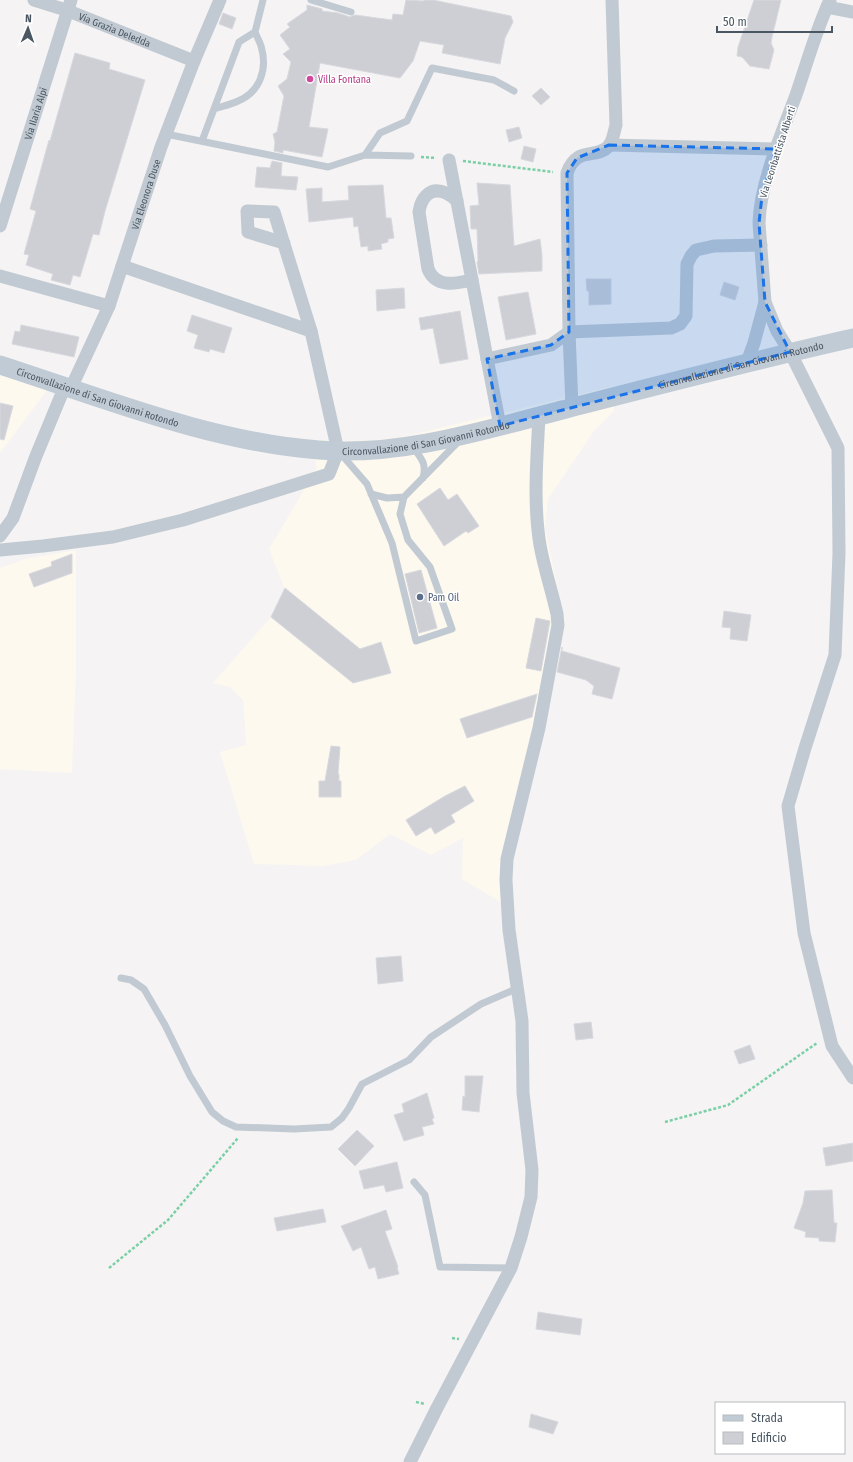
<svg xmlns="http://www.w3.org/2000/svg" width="853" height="1462" viewBox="0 0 853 1462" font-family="'Fira Sans Condensed',sans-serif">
	<rect width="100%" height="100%" fill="#f5f3f3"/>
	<path fill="#fdf9ef" d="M0 374 48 389 0 453Z
		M613 386 614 411 594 431 548 499 545 528 565 623 553 686 512 861 514 902 502 903 462 879 463 838 431 855 390 834 356 860 323 866 254 864 220 752 246 745 243 700 230 687 213 683 271 617 285 589 269 549 317 468 309 440 366 441 403 437Z
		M76 550V671L72 773 0 769V568L25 559Z"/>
	<path fill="#cdcfd5" stroke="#d7d9de" d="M406 0 423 1 425 0H433L511 16 513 22 505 38 500 64 442 53 444 45 420 41 413 61 400 78 320 63 309 127 328 129 322 157 283 150V153L274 151 275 142 273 134 277 132 284 96 278 86 287 79 291 62 283 54 290 49 280 35 290 27 287 24 307 10V5L322 9V11L338 13 350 17 355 15 392 20 393 14 403 15Z
		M754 0H781L772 37 771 43 774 50 769 69 750 66 742 57 737 56 738 47Z
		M223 13 236 18 232 29 219 24Z
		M75 53 110 63 109 69 145 80 105 211 99 235 93 234 80 277 73 275 70 285 51 280 53 274 26 265 29 255 24 254 36 211 30 209 49 140 50 141Z
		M541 88 550 97 541 105 532 96Z
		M519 127 522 138 509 142 506 130Z
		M524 146 536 149 533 162 521 159Z
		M272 161 282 163 281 176 298 177 296 190 255 187 257 167 270 168Z
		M477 183 510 185 514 246 540 239 542 255V271L479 274 477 262 478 261 477 229H471L470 206 479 205Z
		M383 185 386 218H391L394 238 388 239V242L381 244 382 249 368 251V246L361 247 358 226 354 227 353 217 309 222 306 189 322 188V202L349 200 348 186Z
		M586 279H611V304L589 305V291H587Z
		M724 282 739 287 735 300 720 295Z
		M404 288 405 308 377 311 376 290Z
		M528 292 536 334 506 340 498 297Z
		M460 311 468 359 440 364 433 328 421 330 419 318Z
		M192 315 232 328 224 353 210 349 209 352 194 348 198 335 187 331Z
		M21 325 79 337 74 357 12 344 15 331 20 332Z
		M0 403 13 406 4 440 0 439Z
		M440 488 448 500 457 494 479 526 468 533 466 531 444 546 417 504Z
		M72 554V573L34 587 29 574 52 566 51 562Z
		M421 570 437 628 419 633 405 574Z
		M285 588 360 649 381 642 391 673 353 683 271 617Z
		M724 611 751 615 747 641 730 639 731 628 722 627Z
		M536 618 550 621 541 671 526 668Z
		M562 647V651L620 668 612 699 592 694 594 686 586 680 557 672Z
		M537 694 532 717 467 738 460 719Z
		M331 746 340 747 338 774H339V781H341V797H319V781H325Z
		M465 786 474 801 451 815 455 822 435 834 431 827 416 836 406 820 445 796Z
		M401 956 403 981 378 984 376 958Z
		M591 1022 593 1038 576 1040 574 1024Z
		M750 1045 755 1059 739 1064 734 1051Z
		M465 1076H483L479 1112 462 1110 463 1096 465 1097Z
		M427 1093 434 1118 432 1119 434 1124 422 1127 424 1135 404 1141 394 1115 404 1112 402 1104Z
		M357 1130 374 1146 355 1166 338 1149Z
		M853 1143V1161L826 1166 823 1148Z
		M397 1162 403 1188 386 1192 384 1185 364 1189 359 1171Z
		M832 1190 834 1223H837L835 1242 819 1241V1238L805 1237 806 1232 794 1228 803 1203 805 1191Z
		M323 1209 326 1222 277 1231 274 1218Z
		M386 1210 392 1229 385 1231 398 1267H397L399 1274 378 1279 375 1267 369 1269 361 1247 353 1251 341 1226Z
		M538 1312 582 1319 580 1335 536 1329Z
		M531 1414 558 1422 553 1434 529 1427Z"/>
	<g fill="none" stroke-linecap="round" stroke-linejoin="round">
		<path stroke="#7ad0a6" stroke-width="2.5" stroke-dasharray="3 2" stroke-linecap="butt" d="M421 157 436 158
			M463 161 553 172
			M665 1122 728 1105 817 1043
			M109 1268 168 1220 238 1138
			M452 1338 459 1339
			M416 1402 425 1404"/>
		<path stroke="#c1cad2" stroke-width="7" d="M311 0 351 12
			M214 109C222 106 230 105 238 101 260 92 268 69 261 46 260 42 257 37 255 32
			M166 134 328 167 365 155 411 156
			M202 141 239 42 255 32 263 0
			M365 155 380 133 407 121 432 68 494 80 514 91
			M412 446C421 458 427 463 423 478
			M341 454 367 484 392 543 416 641 452 629 430 567 408 540 400 514 404 497 459 441
			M371 494 387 498 404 497
			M121 978 131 980 144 989 165 1025 190 1076 212 1112 223 1121 236 1127 294 1129 331 1127 342 1118 349 1108 362 1084 409 1060 431 1037 481 1004 518 988
			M414 1182 425 1195 440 1267 511 1268"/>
		<g stroke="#c1cad2" stroke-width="13">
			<path id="s1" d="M34 0 66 10 194 61"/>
			<path d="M830 0C816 30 807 63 796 95 782 133 760 183 759 223L765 302 777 331 790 352 838 448 839 553 835 655 805 748 788 806 804 933 832 1046 853 1078"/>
			<path d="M827 7 853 12"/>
			<path d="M609 145 776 149"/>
			<path d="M449 160 500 426"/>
			<path d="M457 201C454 198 450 195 446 193 430 186 421 198 419 212L428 269C436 288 455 284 472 280"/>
			<path id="s2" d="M0 226 71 0"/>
			<path d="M122 266 311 331"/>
			<path d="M0 276 109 306"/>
			<path d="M487 359 551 345 569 332 671 328 680 324 686 316 687 264 691 256 696 250 714 246 761 245"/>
			<path d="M747 362 754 343 765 302"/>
			<path id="s3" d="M71 388 109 306 161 147 194 61 220 0"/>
			<path d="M572 407 569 332 567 173C577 145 596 160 609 146 613 140 614 132 616 125L612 0"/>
			<path d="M0 536 13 518 36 456 65 386"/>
			<path d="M0 550 43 546 113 537 183 520 329 474 338 451 311 331 274 212 247 211 248 232 284 243"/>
			<path d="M410 1462 437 1408 511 1268 521 1237 531 1197 532 1170 523 1093 522 1021 509 930 506 880 507 859 539 728 558 625 557 614C552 591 544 568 540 545 533 503 537 458 539 416"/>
		</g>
		<path stroke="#c1cbd6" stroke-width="19" id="s4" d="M0 365C103 398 211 442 319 450 399 457 485 430 562 410 659 385 755 360 853 338"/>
	</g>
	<path fill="#1a73e8" fill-opacity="0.2" stroke="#1a73e8" stroke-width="3" stroke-dasharray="8 5" stroke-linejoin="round" d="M609 145 776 149 762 196 759 223 765 302 790 352 500 426 487 359 551 345 569 332 567 173 577 158Z"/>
	<circle fill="#d1479c" stroke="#fff" stroke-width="1.5" cx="310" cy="79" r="4"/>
	<circle fill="#5c6f8a" stroke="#fff" stroke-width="1.5" cx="420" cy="597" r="4"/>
	<g text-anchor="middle" stroke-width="3" stroke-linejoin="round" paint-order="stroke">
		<g font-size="10" fill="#4a5661" stroke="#fff">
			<text dy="4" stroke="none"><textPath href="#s1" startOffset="86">Via Grazia Deledda</textPath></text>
			<text dy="4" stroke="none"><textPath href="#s2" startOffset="118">Via Ilaria Alpi</textPath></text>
			<text transform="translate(777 152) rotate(-72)" y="4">Via Leonbattista Alberti</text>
			<text dy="4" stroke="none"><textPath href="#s3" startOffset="208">Via Eleonora Duse</textPath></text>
			<text dy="4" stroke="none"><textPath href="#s4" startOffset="763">Circonvallazione di San Giovanni Rotondo</textPath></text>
			<text dy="4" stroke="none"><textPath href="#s4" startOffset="103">Circonvallazione di San Giovanni Rotondo</textPath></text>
			<text dy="4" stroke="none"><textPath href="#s4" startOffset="439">Circonvallazione di San Giovanni Rotondo</textPath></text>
		</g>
		<g font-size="10" fill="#b23c85" stroke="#fff" text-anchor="start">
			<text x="318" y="83">Villa Fontana</text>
		</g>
		<g font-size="10" fill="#4e5e75" stroke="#fff" text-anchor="start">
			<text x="428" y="601">Pam Oil</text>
		</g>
	</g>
	<rect x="715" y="1402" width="130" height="52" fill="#ffffff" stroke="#b7bbc0"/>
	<rect x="723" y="1415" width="20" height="6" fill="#c1cbd6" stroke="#b7bbc0"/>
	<text x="751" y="1422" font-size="12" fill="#4a5661">Strada</text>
	<rect x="723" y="1432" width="20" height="12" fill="#cdcfd5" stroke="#b7bbc0"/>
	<text x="751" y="1442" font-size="12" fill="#4a5661">Edificio</text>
	<g transform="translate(28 28) rotate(2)" stroke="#ffffff" stroke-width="3" paint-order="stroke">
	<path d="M0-3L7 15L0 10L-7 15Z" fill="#4a5661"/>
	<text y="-6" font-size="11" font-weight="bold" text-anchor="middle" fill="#4a5661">N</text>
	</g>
	<path d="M717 26v6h115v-6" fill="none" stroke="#4a5661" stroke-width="2"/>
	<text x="723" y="26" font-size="12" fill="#4a5661" stroke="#ffffff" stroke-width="3" paint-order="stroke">50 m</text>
</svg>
